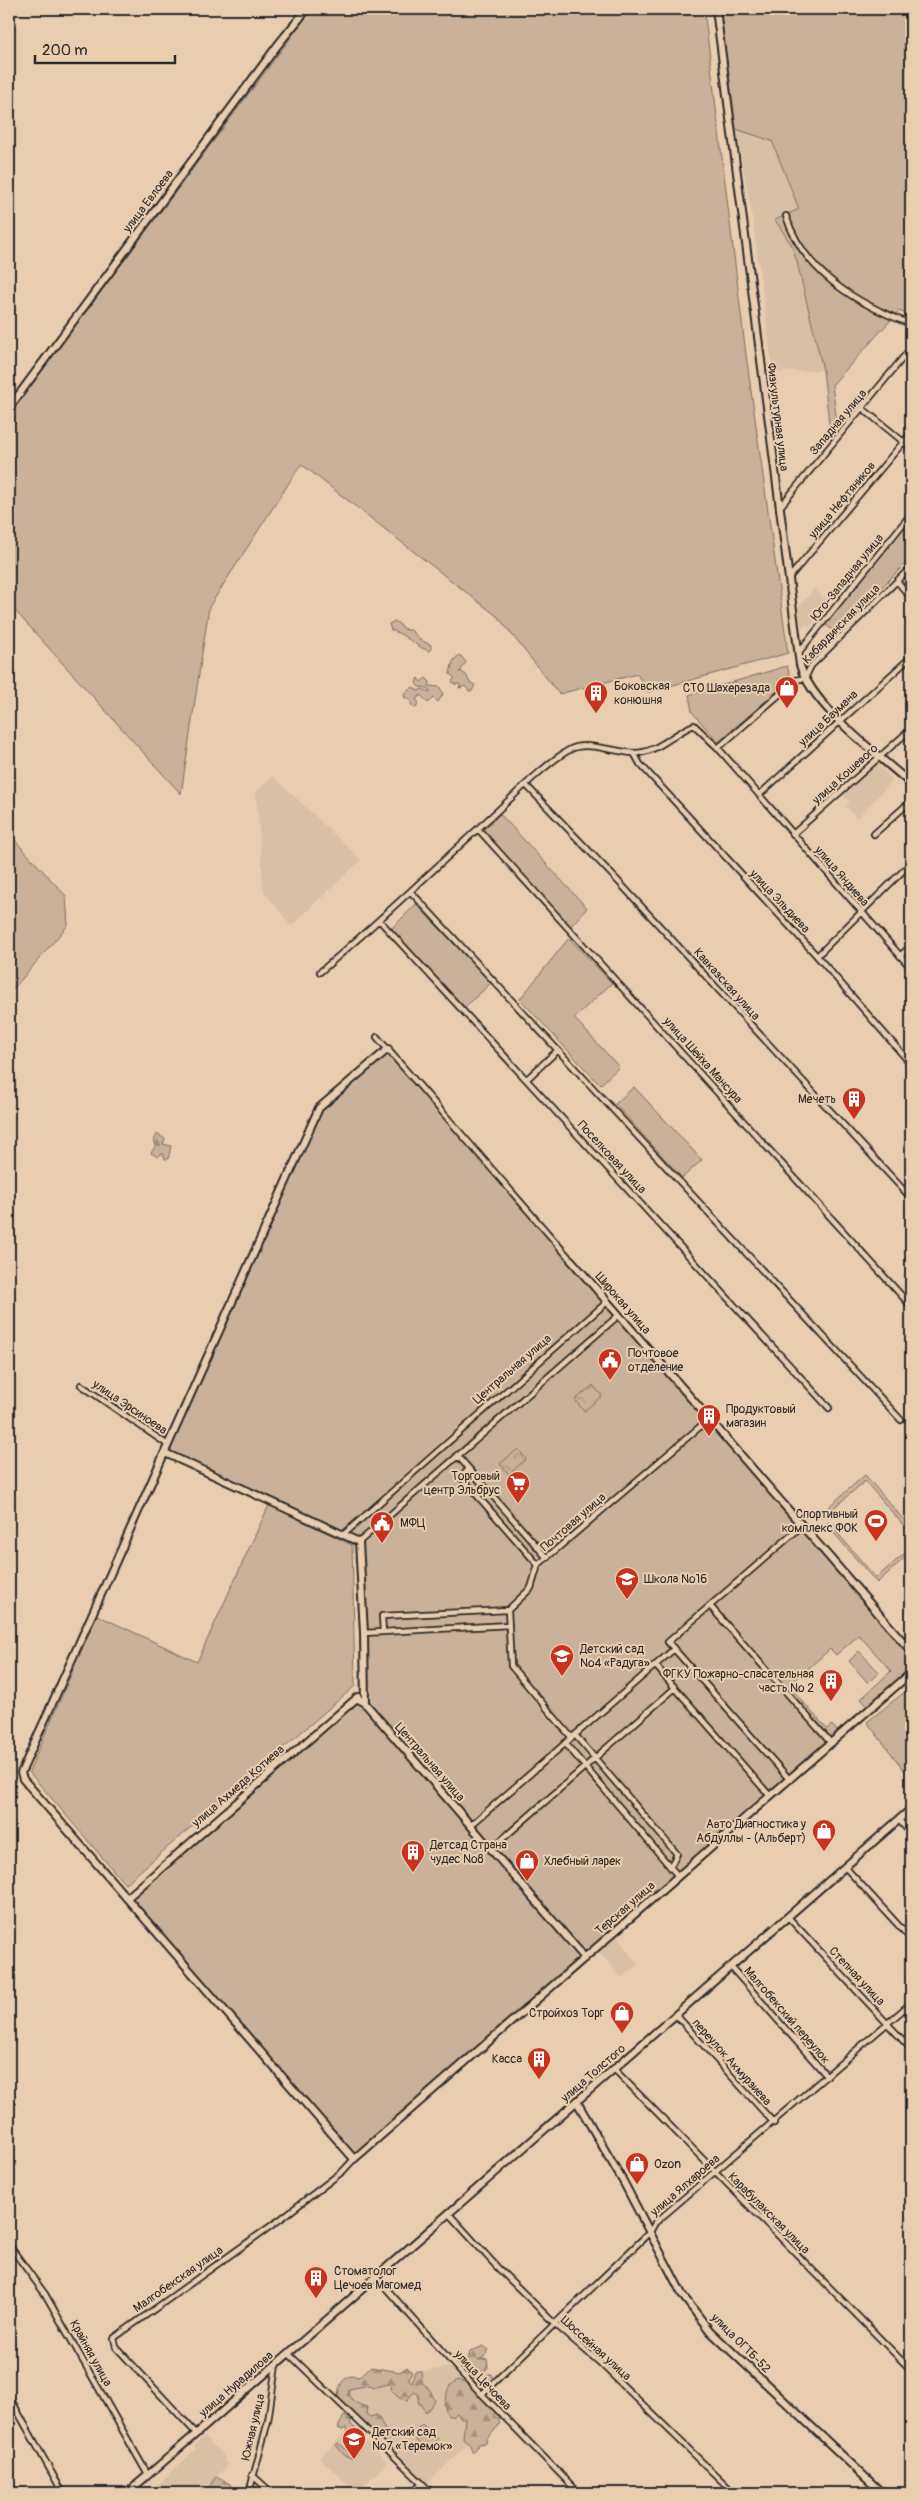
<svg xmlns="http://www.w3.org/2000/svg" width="920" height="2502" viewBox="0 0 920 2502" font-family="Pangolin,sans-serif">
	<defs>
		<pattern id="forest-firs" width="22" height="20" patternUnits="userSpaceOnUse" patternTransform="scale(1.25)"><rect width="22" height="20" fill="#c9b299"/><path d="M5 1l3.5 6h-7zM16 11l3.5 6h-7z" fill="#a3917d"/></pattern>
		<pattern id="park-crowns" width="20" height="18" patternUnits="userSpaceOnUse" patternTransform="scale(1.25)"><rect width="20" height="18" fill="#c9b299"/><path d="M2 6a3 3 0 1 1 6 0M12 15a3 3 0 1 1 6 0" fill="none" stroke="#a3917d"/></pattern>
	</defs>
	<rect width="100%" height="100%" fill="#e8cdaf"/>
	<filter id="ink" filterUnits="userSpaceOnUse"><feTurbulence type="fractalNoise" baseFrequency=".02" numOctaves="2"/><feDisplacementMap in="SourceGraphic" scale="10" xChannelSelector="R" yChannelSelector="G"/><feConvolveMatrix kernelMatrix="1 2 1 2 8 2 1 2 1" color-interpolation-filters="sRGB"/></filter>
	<g filter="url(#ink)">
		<path fill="#d8c0a4" d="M736 129 772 141 799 209 775 221 791 244 797 262 823 370 773 372 753 222Z
			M814 589 830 603 810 627 807 624 802 627 798 608Z
			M876 763 893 780 857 818 846 806 850 802 843 795Z
			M273 776 361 860 291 926 264 891 256 792Z
			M616 1935 638 1965 621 1978 599 1952Z
			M450 2367 497 2415 427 2484 339 2395 351 2383Z
			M351 2427 387 2462 357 2493 320 2458Z
			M204 2436 225 2457 223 2460 228 2465 204 2489 210 2493H149L196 2449 194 2446Z"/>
		<path fill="#c9b299" stroke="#7a6e62" d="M312 9H704L746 355 788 653 648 692 637 674 559 694 498 617 301 464 209 607 181 794 9 604V415Z
			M720 9H911V316L899 311 832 385 838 430 831 441 823 370 797 262 791 244 775 220 799 209 772 141 736 129Z
			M911 518V558L836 633 825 624Z
			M395 621 406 630H411L420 640 431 645V649L429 651C415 646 406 635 391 630L389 624Z
			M460 655 466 662 459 673 461 671 467 676 469 682 475 685 472 691H469L465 686 459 688 460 684H454L452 681 455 678 450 674C452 666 451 660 460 655Z
			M787 666 791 679 718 742 692 712 689 695Z
			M418 678 421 682 426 678 430 682 429 686 440 687 443 694 438 702 434 698 428 703 421 695 416 699 419 703 416 708 412 706 410 700 404 697 405 693 413 687 418 691 423 689 430 693 428 688 419 687 416 683Z
			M500 814 587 908 570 927 482 831Z
			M9 834 66 896 68 925 9 994Z
			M416 904 491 983 465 1007 391 929Z
			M569 938 612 983 574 1018 619 1067 600 1085 520 999Z
			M388 1049 911 1651V1673L870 1709 861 1699 891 1671 859 1635 836 1655 830 1649 789 1686 827 1729 832 1725 841 1735 354 2159 127 1898 365 1691 359 1542 165 1453 319 1108Z
			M634 1087 702 1160 682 1178 615 1104Z
			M865 1475 911 1528V1534L865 1481 822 1518 819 1515Z
			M269 1505 352 1545 355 1686 125 1884 29 1772 97 1615 197 1662Z
			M828 1522 876 1578 911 1548V1552L877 1583 826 1524Z
			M859 1651 879 1672 868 1683 849 1661Z
			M911 1687V1771L907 1774 867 1722Z
			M422 2424 438 2439 427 2450 411 2435Z"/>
		<path fill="url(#forest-firs)" stroke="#7a6e62" d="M157 1134 165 1139 163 1144 171 1146 168 1159H165L163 1153 158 1157 151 1153 156 1145 154 1141Z
			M483 2346 489 2350 484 2357 478 2360 487 2359 488 2367 479 2378 483 2380 488 2374H491L493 2379 486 2388 480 2385 477 2381 475 2382 495 2410 494 2417 498 2418 500 2424 487 2439 486 2443 479 2444 473 2453 470 2445 463 2439 465 2418H461L457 2413 454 2416H448L444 2405 449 2386 458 2380 462 2382 464 2380 459 2365 468 2360 470 2352Z
			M370 2367 400 2372 407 2367 412 2372 408 2378 412 2383 415 2371H421L422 2382 430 2390 435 2401 426 2412 418 2402 419 2395 414 2392 407 2400 399 2398 390 2389 391 2386 388 2384 372 2388 370 2385 349 2389C347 2400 359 2405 367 2407L366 2414 370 2417 377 2415C383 2423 383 2430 390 2436L388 2440 375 2439 368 2432H365L360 2426 356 2415H345L344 2409 340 2408C335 2394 340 2371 359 2377Z
			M344 2416 350 2418 351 2425 355 2428 351 2434 362 2445 353 2459 344 2455 336 2445 338 2443 349 2452 357 2446 345 2437 347 2434 346 2428 342 2430 338 2428Z
			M216 2477 230 2484 232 2493H212L209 2487Z"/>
		<path fill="url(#park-crowns)" stroke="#7a6e62" d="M593 1385 602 1396 584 1411 575 1400Z
			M518 1449 526 1459 509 1474 500 1464Z"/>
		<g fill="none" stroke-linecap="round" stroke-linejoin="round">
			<g stroke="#2b2b2b" stroke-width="8">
				<path id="street" d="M786 216C804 273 857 304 911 324
					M862 408 911 448
					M780 507 911 348
					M911 567 811 666 805 678 796 680 718 748 911 968
					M788 579 911 433
					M897 581 911 598
					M799 652 911 514
					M634 753 640 764 817 956 911 1064
					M526 785 617 880 911 1198
					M759 795 911 657
					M478 829 911 1306
					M793 834 911 729
					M874 834 911 801
					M411 892 901 1420
					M380 921 829 1408
					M817 956 911 863
					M900 956 911 946
					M320 972C380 921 436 867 494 814 516 794 545 764 569 750 586 740 614 752 633 753 657 754 673 733 694 725L718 748
					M377 1037 571 1260
					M527 1079 558 1050
					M81 1385 168 1445
					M457 1455 547 1558
					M469 1469 461 1477 538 1565
					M343 1535 607 1302
					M359 1542 619 1315
					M710 1606 831 1743
					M383 1632 382 1616 508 1610
					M364 1633 509 1625
					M655 1665 770 1796
					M575 1735 677 1854 670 1867
					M572 1738 511 1666 508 1610 531 1588 538 1565 709 1419
					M565 1743 678 1876
					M790 1780 668 1642 802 1526
					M899 1820 911 1834
					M470 1826 674 1649
					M491 1849 675 1688
					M845 1867 911 1939
					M788 1917 911 2049
					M731 1967 827 2076
					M676 2015 774 2123
					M614 2069 911 2370
					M449 2214 497 2267 555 2324 598 2361 734 2493
					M9 2245 45 2294 148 2475
					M376 2277 465 2377 579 2493
					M289 2354 432 2493
					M482 2394 650 2232 655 2223 911 2003
					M9 2396 63 2493
					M196 2433 116 2347 114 2338 282 2218 343 2171 354 2159
					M252 2475 272 2493
					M134 2487 141 2493
					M249 2493 268 2421 276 2365
					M411 2493 422 2483"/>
			</g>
			<g stroke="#2b2b2b" stroke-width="10">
				<path id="secondary" d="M716 9 800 665C813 708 878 754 911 784
					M9 408 277 46 307 9
					M388 1049 319 1108 21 1773 23 1779 354 2159 911 1673
					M571 1260 911 1651
					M165 1453 359 1542 364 1633 365 1704
					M356 1698 364 1702 585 1958
					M127 1898 358 1697
					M577 2102 624 2183 683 2296 710 2331 882 2493
					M202 2429 911 1809
					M127 2493 204 2427"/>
			</g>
			<use href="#street" stroke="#e8cdaf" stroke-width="4.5"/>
			<use href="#secondary" stroke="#e8cdaf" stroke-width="6"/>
		</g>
	</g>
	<defs>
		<g id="shop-pin" transform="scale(1.25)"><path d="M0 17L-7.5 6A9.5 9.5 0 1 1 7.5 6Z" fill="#c8321e" stroke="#e8cdaf"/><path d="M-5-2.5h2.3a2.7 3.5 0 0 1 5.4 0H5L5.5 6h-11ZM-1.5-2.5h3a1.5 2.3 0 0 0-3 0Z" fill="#fff"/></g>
		<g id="building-pin" transform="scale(1.25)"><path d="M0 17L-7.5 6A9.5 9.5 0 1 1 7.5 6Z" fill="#c8321e" stroke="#e8cdaf"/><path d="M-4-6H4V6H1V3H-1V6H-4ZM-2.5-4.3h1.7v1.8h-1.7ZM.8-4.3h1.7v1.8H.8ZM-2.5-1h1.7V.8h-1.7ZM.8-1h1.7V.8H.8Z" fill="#fff"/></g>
		<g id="civic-pin" transform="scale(1.25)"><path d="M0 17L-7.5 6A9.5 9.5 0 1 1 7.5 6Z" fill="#c8321e" stroke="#e8cdaf"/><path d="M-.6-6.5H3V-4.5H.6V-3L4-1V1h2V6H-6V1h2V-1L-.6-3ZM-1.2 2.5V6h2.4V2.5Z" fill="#fff"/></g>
		<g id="supermarket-pin" transform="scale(1.25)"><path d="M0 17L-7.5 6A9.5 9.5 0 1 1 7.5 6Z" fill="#c8321e" stroke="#e8cdaf"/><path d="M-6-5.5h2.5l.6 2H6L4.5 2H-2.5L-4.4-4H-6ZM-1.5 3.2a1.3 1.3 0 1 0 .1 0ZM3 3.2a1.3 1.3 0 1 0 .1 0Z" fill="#fff"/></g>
		<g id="stadium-pin" transform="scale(1.25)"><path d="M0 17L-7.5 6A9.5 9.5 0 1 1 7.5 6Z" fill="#c8321e" stroke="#e8cdaf"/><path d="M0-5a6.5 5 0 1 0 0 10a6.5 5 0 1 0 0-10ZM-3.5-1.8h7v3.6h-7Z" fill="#fff"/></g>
		<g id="school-pin" transform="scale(1.25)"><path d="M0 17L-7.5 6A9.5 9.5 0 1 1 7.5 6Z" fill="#c8321e" stroke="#e8cdaf"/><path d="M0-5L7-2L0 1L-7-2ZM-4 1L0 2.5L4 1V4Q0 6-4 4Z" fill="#fff"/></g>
	</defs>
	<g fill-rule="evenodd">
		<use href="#shop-pin" x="787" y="688"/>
		<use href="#building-pin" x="596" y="693"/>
		<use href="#building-pin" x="854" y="1099"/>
		<use href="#civic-pin" x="610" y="1360"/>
		<use href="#building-pin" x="709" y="1416"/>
		<use href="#supermarket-pin" x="518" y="1483"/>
		<use href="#stadium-pin" x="876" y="1521"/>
		<use href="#civic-pin" x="382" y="1523"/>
		<use href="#school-pin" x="627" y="1579"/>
		<use href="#school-pin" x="562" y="1656"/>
		<use href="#building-pin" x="831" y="1681"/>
		<use href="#shop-pin" x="824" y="1831"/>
		<use href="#building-pin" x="413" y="1852"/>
		<use href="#shop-pin" x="527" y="1861"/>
		<use href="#shop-pin" x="622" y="2013"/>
		<use href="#building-pin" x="539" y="2059"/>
		<use href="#shop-pin" x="637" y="2164"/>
		<use href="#building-pin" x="316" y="2278"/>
		<use href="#school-pin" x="354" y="2439"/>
	</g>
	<g text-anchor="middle" stroke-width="4" stroke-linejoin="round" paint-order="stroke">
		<g font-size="12" fill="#2b2b2b" stroke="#e8cdaf">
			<text transform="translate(148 201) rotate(-53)" y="4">улица Евлоева</text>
			<text transform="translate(778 417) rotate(83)" y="4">Физкультурная улица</text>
			<text transform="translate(838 422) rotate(-50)" y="4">Западная улица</text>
			<text transform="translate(842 500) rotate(-50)" y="4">улица Нефтяников</text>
			<text transform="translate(847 577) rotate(-51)" y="4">Юго-Западная улица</text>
			<text transform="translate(841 624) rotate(-46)" y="4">Кабардинская улица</text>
			<text transform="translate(828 718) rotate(-43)" y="4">улица Баумана</text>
			<text transform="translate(845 774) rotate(-42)" y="4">улица Кошевого</text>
			<text transform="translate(842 876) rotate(49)" y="4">улица Яндиева</text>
			<text transform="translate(780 901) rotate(47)" y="4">улица Эльдиева</text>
			<text transform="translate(727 984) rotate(48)" y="4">Кавказская улица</text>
			<text transform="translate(703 1060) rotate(48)" y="4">улица Шейха Мансура</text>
			<text transform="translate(612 1157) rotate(47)" y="4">Поселковая улица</text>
			<text transform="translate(623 1303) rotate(49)" y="4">Широкая улица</text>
			<text transform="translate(512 1369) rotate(-41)" y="4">Центральная улица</text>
			<text transform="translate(130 1407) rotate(34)" y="4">улица Эрсиноева</text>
			<text transform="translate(573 1522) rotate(-41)" y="4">Почтовая улица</text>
			<text transform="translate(430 1762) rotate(49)" y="4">Центральная улица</text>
			<text transform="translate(238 1786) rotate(-41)" y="4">улица Ахмеда Котиева</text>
			<text transform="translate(625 1908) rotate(-41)" y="4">Терская улица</text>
			<text transform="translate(857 1976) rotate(47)" y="4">Степная улица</text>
			<text transform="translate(787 2015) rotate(49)" y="4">Малгобекский переулок</text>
			<text transform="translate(732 2062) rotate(48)" y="4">переулок Акмурзиева</text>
			<text transform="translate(593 2073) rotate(-41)" y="4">улица Толстого</text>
			<text transform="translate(685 2185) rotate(-41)" y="4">улица Ялхароева</text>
			<text transform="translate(769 2213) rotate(45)" y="4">Карабулакская улица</text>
			<text transform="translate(178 2279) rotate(-35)" y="4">Малгобекская улица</text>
			<text transform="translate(741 2343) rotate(45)" y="4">улица ОГТБ-52</text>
			<text transform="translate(596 2348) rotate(42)" y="4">Шоссейная улица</text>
			<text transform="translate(91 2353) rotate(61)" y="4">Крайняя улица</text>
			<text transform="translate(483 2380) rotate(47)" y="4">улица Цечоева</text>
			<text transform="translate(236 2384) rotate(-41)" y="4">улица Нурадилова</text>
			<text transform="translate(253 2427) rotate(-77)" y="4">Южная улица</text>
		</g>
		<g font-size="12" fill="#2b2b2b" stroke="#e8cdaf" text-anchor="start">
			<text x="614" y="690">Боковская<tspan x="614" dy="14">конюшня</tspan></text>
			<text x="770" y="692" text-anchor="end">СТО Шахерезада</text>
			<text x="836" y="1103" text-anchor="end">Мечеть</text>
			<text x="628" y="1357">Почтовое<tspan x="628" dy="14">отделение</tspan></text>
			<text x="726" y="1413">Продуктовый<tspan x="726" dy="14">магазин</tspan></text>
			<text x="500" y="1480" text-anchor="end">Торговый<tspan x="500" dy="14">центр Эльбрус</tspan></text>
			<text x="858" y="1518" text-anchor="end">Спортивный<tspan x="858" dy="14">комплекс ФОК</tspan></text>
			<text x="400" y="1527">МФЦ</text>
			<text x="644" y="1583">Школа №16</text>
			<text x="580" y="1653">Детский сад<tspan x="580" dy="14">№4 «Радуга»</tspan></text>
			<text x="814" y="1678" text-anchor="end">ФГКУ Пожарно-спасательная<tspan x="814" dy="14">часть № 2</tspan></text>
			<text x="806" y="1828" text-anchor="end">Авто Диагностика у<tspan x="806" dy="14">Абдуллы - (Альберт)</tspan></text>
			<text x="430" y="1849">Детсад Страна<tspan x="430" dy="14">чудес №8</tspan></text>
			<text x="544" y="1865">Хлебный ларек</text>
			<text x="604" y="2017" text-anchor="end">Стройхоз Торг</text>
			<text x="522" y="2063" text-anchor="end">Касса</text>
			<text x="654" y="2168">Ozon</text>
			<text x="334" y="2275">Стоматолог<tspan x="334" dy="14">Цечоев Магомед</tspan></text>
			<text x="372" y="2436">Детский сад<tspan x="372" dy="14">№7 «Теремок»</tspan></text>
		</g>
	</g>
	<rect width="920" height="2502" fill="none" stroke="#e8cdaf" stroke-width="30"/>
	<rect x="15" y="15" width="890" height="2472" fill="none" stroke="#2b2b2b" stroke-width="2" filter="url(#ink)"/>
	<path d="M35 55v8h140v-8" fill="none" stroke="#2b2b2b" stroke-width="2.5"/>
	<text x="42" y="55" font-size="15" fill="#2b2b2b" stroke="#e8cdaf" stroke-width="4" paint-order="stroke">200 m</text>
</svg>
